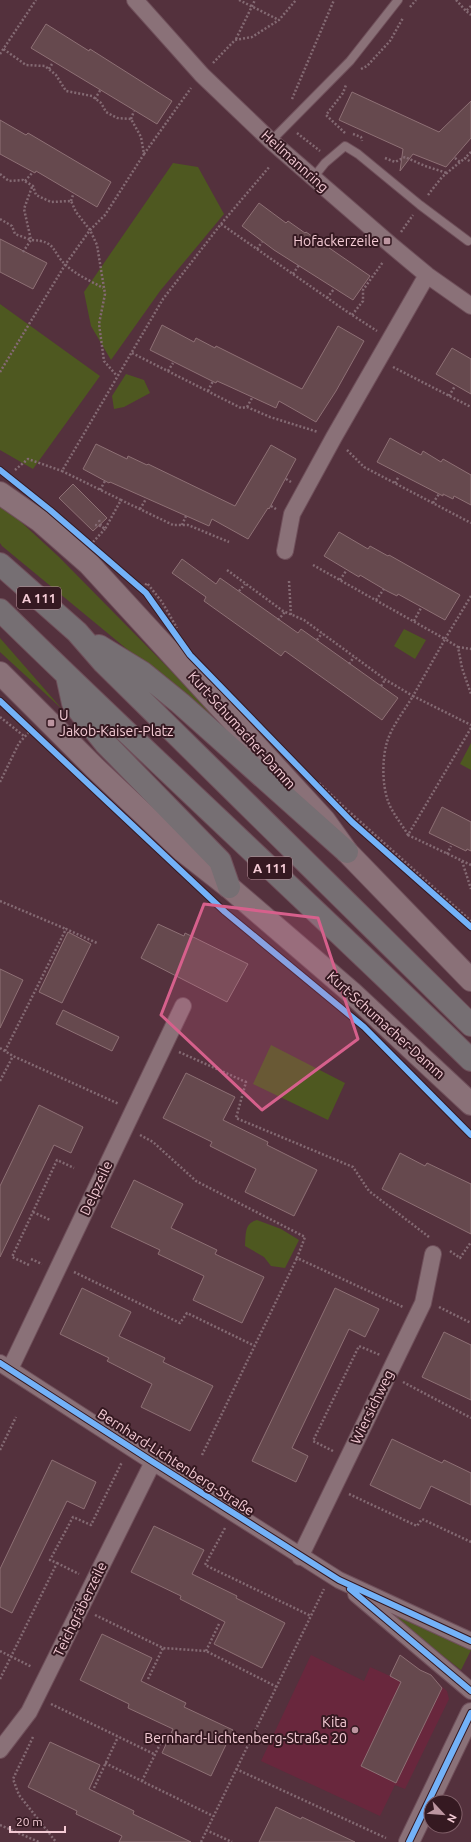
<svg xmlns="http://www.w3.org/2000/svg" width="471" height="1842" viewBox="0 0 471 1842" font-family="Ubuntu,sans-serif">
	<rect width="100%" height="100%" fill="#54313d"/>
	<path fill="#69273d" d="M311 1655 364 1681 370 1667 390 1676 400 1655 422 1672 433 1676 432 1679 447 1691 449 1699 405 1789 395 1785 380 1816 261 1761Z"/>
	<path fill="#4e5820" d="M173 163 198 167 224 214 160 291 111 360 91 326 84 292Z
		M0 304 100 376 33 469 0 450Z
		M126 374 144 380 150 393 124 407 114 409 112 396Z
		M0 505 8 510 59 557 248 749 2 546 0 543Z
		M404 629 426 640 415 659 394 646Z
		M0 638 62 709 0 652Z
		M471 743V770L460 764Z
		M271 1045 345 1083 328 1120 253 1084Z
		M257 1220 281 1229 299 1240 285 1268 271 1266 264 1257 245 1246C246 1235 244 1223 257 1220Z
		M386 1608 471 1650 461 1670 386 1611Z"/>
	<path fill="#66494e" stroke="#8e7075" d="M46 24 89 51 90 49 172 101 157 124 31 48Z
		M352 92 439 132 471 101V138L446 167 413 154 400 171 403 149 339 120Z
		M0 120 26 135 28 133 111 182 97 207 36 171 35 173 0 154Z
		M259 203 286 223 288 221 305 233 306 232 370 276 353 300 274 250 242 226Z
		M0 239 47 263 33 289 0 272Z
		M162 325 194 342 196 338 215 348 216 346 302 389 338 326 364 341 336 391 316 422 279 401 276 408 226 385 217 381 216 383 150 350Z
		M452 348 471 359V394L436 374Z
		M390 438 421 455 423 451 441 462 443 459 471 475V505L454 496 453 499 443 494V496L377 462Z
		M96 444 127 459 128 456 147 465 148 464 235 506 271 445 296 459 269 509 268 508 248 539 212 519 209 526 110 482 109 483 83 469Z
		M73 484 107 518 93 531 59 498Z
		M339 532 368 549 370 546 388 556 389 555 460 595 445 620 398 594 397 596 387 591 360 575 359 577 324 556Z
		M182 559 216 584 220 578 298 633 301 629 398 698 382 720 285 651 281 656 204 601 206 597 172 573Z
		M442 807 471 822V851L467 849 466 851 429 833Z
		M158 924 184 936 185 933 248 964 227 1002 141 958Z
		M68 932 91 944 62 1003 39 992Z
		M0 969 23 980 0 1028Z
		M63 1010 119 1037 112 1051 56 1024Z
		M186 1073 235 1097 223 1120 268 1142 267 1145 317 1170 294 1216 245 1192 256 1169 210 1146 212 1142 163 1118Z
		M39 1105 83 1127 71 1153 54 1145 0 1257V1186Z
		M400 1153 425 1166 427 1163 471 1184V1234L382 1189Z
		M134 1180 183 1204 171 1228 217 1250 215 1254 264 1277 242 1323 193 1300 204 1276 158 1254 160 1250 111 1227Z
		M82 1288 131 1312 119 1336 165 1358 163 1362 213 1386 190 1431 141 1407 152 1384 107 1361 109 1358 60 1334Z
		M335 1288 379 1309 365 1337 349 1329 292 1448 308 1456 296 1482 252 1461Z
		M444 1332 471 1345V1400L422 1377Z
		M392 1439 442 1463 444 1460 471 1473V1505L431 1486 420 1509 370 1485Z
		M52 1460 96 1482 84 1509 67 1501 12 1613 0 1607V1569Z
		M154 1526 204 1550 192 1574 237 1596 236 1598 285 1623 262 1668 214 1644 225 1622 180 1599 181 1596 131 1572Z
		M102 1634 152 1658 141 1681 186 1703 184 1707 233 1730 211 1776 162 1753 173 1729 128 1708 129 1704 80 1680Z
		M400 1655 420 1670 431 1675 442 1688 396 1783 361 1766 401 1682 390 1676Z
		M50 1742 100 1765 89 1789 134 1811 133 1814 191 1842H119L122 1836 76 1814 77 1811 28 1787Z
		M276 1807 301 1819 302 1817 355 1842H259Z"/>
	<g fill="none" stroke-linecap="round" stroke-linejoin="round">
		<g stroke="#6f4f5a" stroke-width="10">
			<path id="service" d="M271 141 350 61 398 0
				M313 178 325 163 345 146 358 154 420 205 468 241"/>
		</g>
		<g stroke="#6f4f5a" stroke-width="18">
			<path id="minor" d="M135 0 202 75 271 141 391 245 427 275 471 306
				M285 551 292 514 334 437 427 275
				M0 1363 153 1462 339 1580 471 1641
				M10 1369 183 1006
				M300 1557 423 1303 433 1254
				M356 1594 471 1691
				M0 1750 29 1712 153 1462"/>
		</g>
		<g stroke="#6f4f5a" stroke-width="22">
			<path id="tertiary" d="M409 1842 471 1713"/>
		</g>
		<g stroke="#6f4f5a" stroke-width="24">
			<path id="secondary" d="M0 493 40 521 89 564 324 820 347 852 471 980
				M0 673 95 768 182 850 229 887 351 992 471 1104"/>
		</g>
		<g stroke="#6f4f5a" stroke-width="24">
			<path id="motorway" d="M0 564 77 632 104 663 471 1025
				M0 610C155 762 316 909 471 1060
				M99 646 143 673 180 703 347 852
				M67 676 73 703 105 743 220 861 229 887"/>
		</g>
		<path stroke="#846a73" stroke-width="2.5" stroke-dasharray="2 2" stroke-linecap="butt" d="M239 0 279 20
			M456 0 466 11
			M471 6 466 11 471 15
			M410 7 416 0
			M236 39 255 0
			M0 54 36 0
			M213 63 235 40 252 37 279 20 296 0
			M49 69 52 64
			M361 69 367 66 390 41 403 18
			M95 99 101 89
			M292 99 334 0
			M131 119 134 111
			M297 133 320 151
			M345 133 326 115 343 93 346 85
			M353 134 361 137 362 141
			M471 152 465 158 471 162
			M144 154 191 88
			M385 158 395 162 405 157 425 166 447 173
			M455 158 460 162
			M0 174 9 181 23 180 33 186 36 195 51 202 71 201 76 212 90 230 97 245 105 294 99 324 104 361 117 376
			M25 181 33 172
			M32 187 24 209 31 240C58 241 51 252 66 265 76 275 91 281 103 288
			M428 195 442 177 465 158
			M71 201 73 195
			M0 219 12 226 15 234 31 240 23 252
			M221 224 346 311 377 331
			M401 232 413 215
			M257 249 262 242
			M293 274 299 265
			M327 298 334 289
			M352 315 363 301V290L383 262
			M132 353 241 408 247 407 270 417 318 432
			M393 367 471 407
			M168 371 173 363
			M0 372 65 265 90 230 105 215 144 154 141 137 131 119 117 118 106 112 101 103 92 96 66 91 56 75 45 66 26 65 2 48
			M208 391 213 381
			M449 396 455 386
			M247 407 252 398
			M347 450 364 467 471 523
			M15 470 28 459 62 471
			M286 479 291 482
			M395 483 399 476
			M100 490 105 481
			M121 500 62 471 163 299 221 224 270 166
			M433 503 439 494
			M271 506 276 509
			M140 509 146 499
			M99 520 101 526 105 529 121 500 173 525H188L229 542
			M95 525 101 526
			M182 525 186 516
			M93 542 105 529
			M227 570 283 611 304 620 386 680 413 696 445 639 313 565
			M340 580 346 571
			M289 581 291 615
			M140 591 147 583 162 602 177 628
			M239 591 245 584
			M471 596 445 639 458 647 462 668 471 694
			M376 600 384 589
			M278 620 285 612
			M414 621 421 608
			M317 640 322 633
			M458 647 471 649
			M349 664 354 657
			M381 686 385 680
			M0 717 24 736
			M471 728 408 835 471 865
			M0 782 19 743 30 731
			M319 783 344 807 471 921
			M408 835C402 824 392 813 388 801 382 784 382 759 387 742 392 726 404 711 413 696L471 725
			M447 854 451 846
			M462 861 471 889
			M0 901 66 929
			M0 1048 13 1056 119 1104
			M5 1051 66 929 97 943
			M179 1052 246 1082 236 1118 353 1167 369 1191 429 1237
			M0 1081 13 1056
			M140 1135 153 1142 196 1181 305 1237 297 1258 403 1307
			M33 1212 50 1220
			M450 1251 460 1258 471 1242
			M31 1259 42 1264
			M29 1265 12 1257 57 1160 74 1168
			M74 1272 180 1323 187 1313 255 1346
			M439 1307 471 1323
			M403 1382 471 1418
			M0 1450 16 1417
			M333 1451 313 1441 359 1346 380 1355
			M202 1455 297 1258
			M349 1494 417 1526 422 1519 471 1542
			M225 1528 205 1565 311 1616
			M57 1563 79 1574
			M95 1615 163 1648 206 1651 277 1687
			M0 1651 32 1667
			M206 1651 219 1624
			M0 1679 57 1563 50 1560 73 1517 91 1525 122 1462
			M148 1679 163 1648
			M51 1704 154 1754
			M33 1737 13 1779 19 1795 56 1842
			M105 1763 213 1816
			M236 1769 386 1838
			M142 1781 165 1734
			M94 1788 118 1737
			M0 1825 39 1842
			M206 1830 232 1842
			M201 1842 324 1589"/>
		<use href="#service" stroke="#8a7178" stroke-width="8"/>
		<use href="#minor" stroke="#8a7178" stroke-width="16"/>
		<use href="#tertiary" stroke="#8a7178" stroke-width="20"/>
		<use href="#secondary" stroke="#8a7178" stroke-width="22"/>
		<use href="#motorway" stroke="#766f73" stroke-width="22"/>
		<g stroke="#351921" stroke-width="8">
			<path id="cycleway" d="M0 470 50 510 146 593 190 655 352 822 471 927
				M0 701 225 912 364 1027 471 1135
				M0 1363 153 1462 339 1580 471 1641
				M350 1589 471 1691
				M409 1842 471 1713"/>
		</g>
		<use href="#cycleway" stroke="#73b2f8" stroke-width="6"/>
	</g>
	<path fill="#d6608c" fill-opacity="0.2" stroke="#d6608c" stroke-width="3" stroke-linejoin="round" d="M204 904 318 918 358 1039 262 1110 161 1015Z"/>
	<g fill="#bc95a0" stroke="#351921" stroke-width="1.5">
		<rect x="383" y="237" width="8" height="8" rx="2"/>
		<rect x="47" y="719" width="8" height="8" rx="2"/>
		<circle cx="355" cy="1730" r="4"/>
	</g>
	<g text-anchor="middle" stroke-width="4" stroke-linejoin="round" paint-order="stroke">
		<g fill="#351921" stroke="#bb969f" stroke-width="1">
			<rect x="17" y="587" width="44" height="22" rx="3"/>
			<rect x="248" y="857" width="44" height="22" rx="3"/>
		</g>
		<g font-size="13" font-weight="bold" fill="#f4cbd5">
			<text x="39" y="603">A 111</text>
			<text x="270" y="873">A 111</text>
		</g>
		<g font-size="14" fill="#f4cbd5" stroke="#351921">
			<text transform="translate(295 161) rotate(42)" y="5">Heilmannring</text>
			<text transform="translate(242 730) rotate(48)" y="5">Kurt-Schumacher-Damm</text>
			<text transform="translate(386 1025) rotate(42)" y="5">Kurt-Schumacher-Damm</text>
			<text transform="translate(96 1188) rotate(-65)" y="5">Delpzeile</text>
			<text transform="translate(372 1407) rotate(-64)" y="5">Wiersichweg</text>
			<text transform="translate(176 1462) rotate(33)" y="5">Bernhard-Lichtenberg-Straße</text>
			<text transform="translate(80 1609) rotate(-64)" y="5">Teichgräberzeile</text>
		</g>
		<g font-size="14" fill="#f4cbd5" stroke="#351921" text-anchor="end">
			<text x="379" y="246">Hofackerzeile</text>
			<text x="59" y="720" text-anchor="start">U<tspan x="59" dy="16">Jakob-Kaiser-Platz</tspan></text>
			<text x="347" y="1727">Kita<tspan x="347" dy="16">Bernhard-Lichtenberg-Straße 20</tspan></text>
		</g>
	</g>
	<g transform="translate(443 1814) rotate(116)"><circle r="19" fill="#351921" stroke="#816069"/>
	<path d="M0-3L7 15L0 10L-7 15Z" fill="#bc95a0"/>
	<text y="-6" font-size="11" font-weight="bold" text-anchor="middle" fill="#f4cbd5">N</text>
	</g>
	<path d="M10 1826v6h55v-6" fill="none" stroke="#f4cbd5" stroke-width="2"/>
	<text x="16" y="1826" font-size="12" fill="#f4cbd5" stroke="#351921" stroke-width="3" paint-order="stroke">20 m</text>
</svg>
